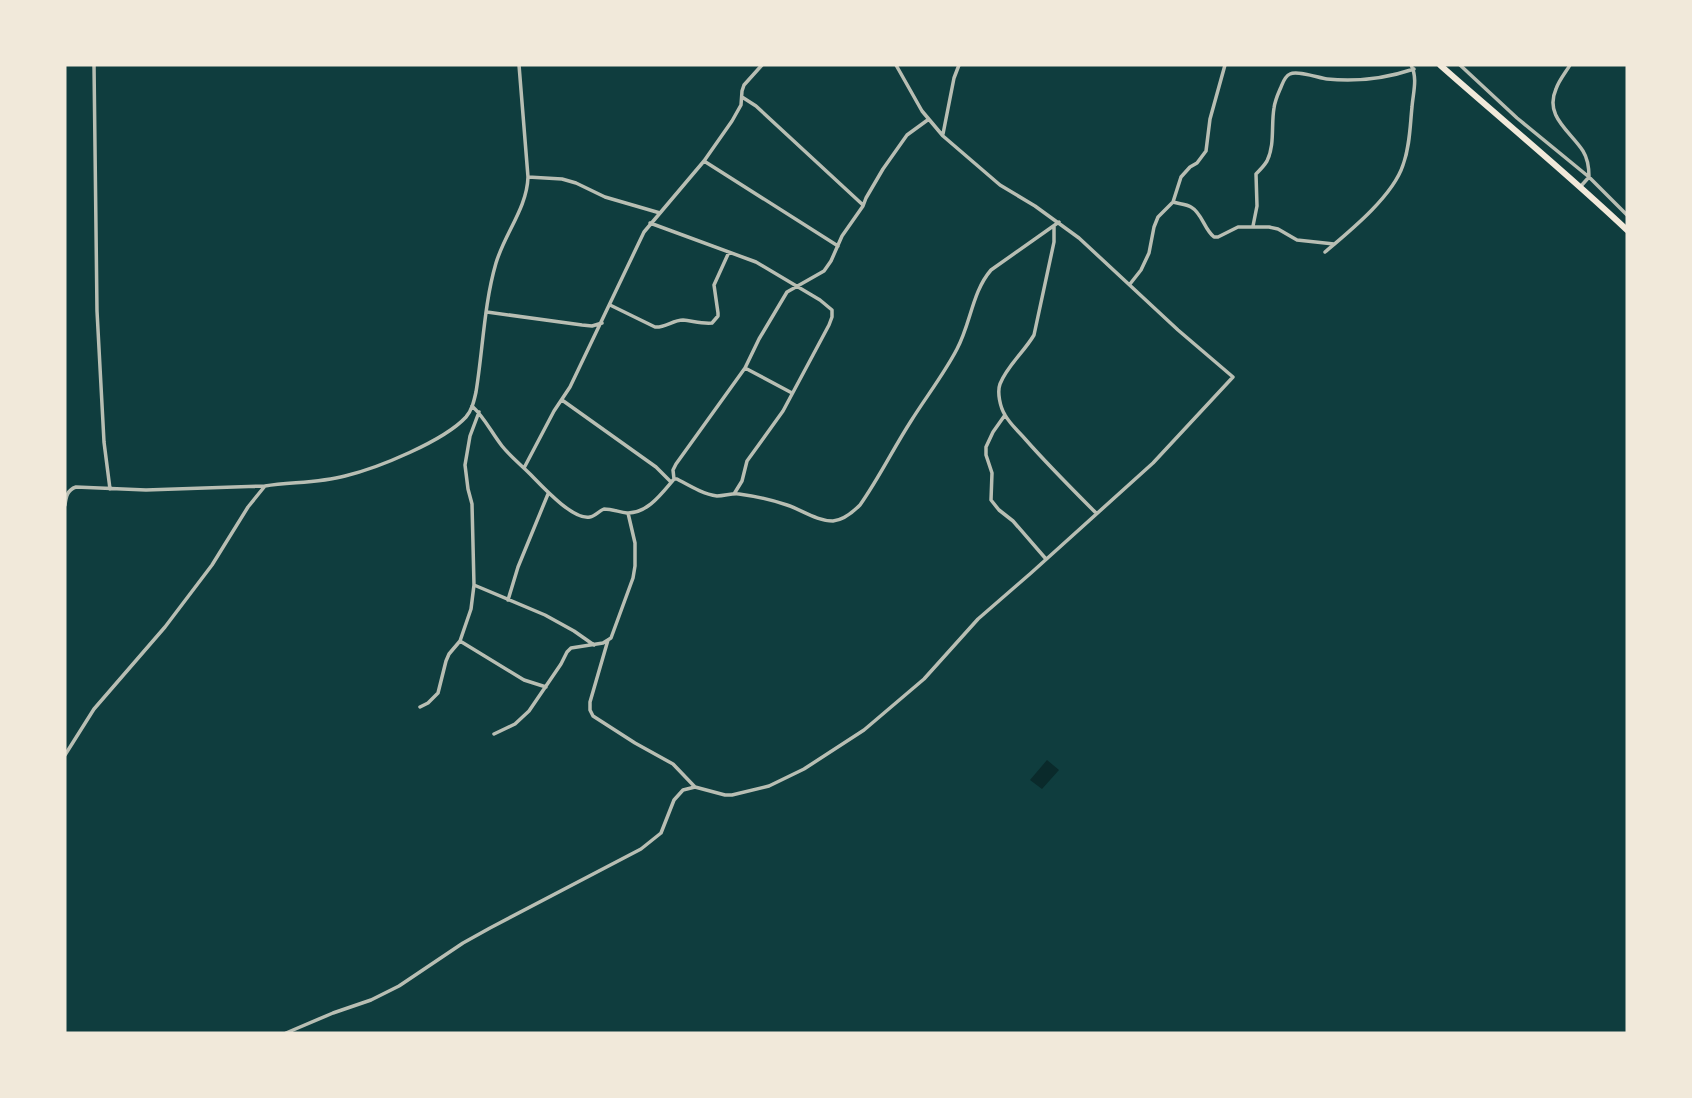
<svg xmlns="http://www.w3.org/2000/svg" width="1692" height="1098" viewBox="0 0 1692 1098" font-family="Helvetica,sans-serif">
	<rect width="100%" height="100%" fill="#0f3d3e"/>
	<path fill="#0a2a2b" d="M1047 760 1059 770 1042 789 1030 780Z"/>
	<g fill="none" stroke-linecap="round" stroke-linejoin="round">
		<path stroke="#b8beb3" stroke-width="3.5" d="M94 65 97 311 104 442 110 489
			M1460 65 1517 118 1589 177 1627 215
			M1570 65C1566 72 1559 80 1556 89 1544 116 1570 131 1583 151 1588 159 1589 168 1589 177L1581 186
			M742 97 756 106 863 205
			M943 134 954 78 959 65
			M704 161 838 246
			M528 177 562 179 576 183 605 197 660 213
			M1173 202C1179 204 1186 204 1191 207 1202 213 1204 229 1214 237H1218L1238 227H1269L1278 229 1297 240 1334 244
			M650 223 756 262 820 300 832 310V317L829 325 783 411 747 461 742 481 734 494
			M1253 226 1257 206 1256 174C1260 170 1264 166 1267 161 1275 145 1271 125 1274 108 1275 100 1278 94 1281 87 1283 82 1285 76 1290 74 1297 70 1319 78 1327 79 1355 82 1387 78 1414 69
			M1054 227V242L1034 335C1024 352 1007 366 1000 384 997 392 1000 407 1005 415 1010 424 1019 432 1026 440 1048 465 1072 489 1096 513
			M1325 252C1350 231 1393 196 1403 165 1410 146 1410 126 1412 107 1413 93 1418 78 1411 65
			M1130 284 1141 270 1149 253 1154 227 1158 217 1173 202 1181 177 1190 167 1197 163 1206 151 1210 119 1225 65
			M610 305 655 327C665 328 673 320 683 320 693 321 702 324 712 323L718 316V313L714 285 729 252
			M487 312 582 325 592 326 602 323
			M745 368 792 393
			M562 400 656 467 671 482
			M472 406C485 418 491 432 502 446 510 456 520 464 529 473 540 484 573 521 590 517 595 516 599 511 604 509 612 509 619 512 627 513 647 514 662 493 674 479H677C690 486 703 494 717 496 725 496 732 493 739 494 754 496 772 500 787 505 802 510 817 521 833 521 844 520 853 512 860 505 879 478 893 449 911 421 926 397 944 374 957 349 971 323 972 292 991 270L1059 222
			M1005 415 993 432 986 447V455L992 473 991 500 999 510 1013 521 1046 559
			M524 468 554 411 570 387 644 232 704 161 732 121 741 105 742 91 744 85 762 65
			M674 479 673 470 676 464 745 368 759 339 787 292 824 271 831 261 842 236 863 206 866 198 883 169 907 135 929 119
			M65 505C66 497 67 490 76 487L146 490 265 486
			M474 585 545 615 574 631 594 645
			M508 600 518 567 548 494
			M608 640 590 702V710L593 716 635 743 673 764 695 787
			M460 641 524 680 546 687
			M420 707 428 703 438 693 446 661 449 654 460 641 471 609 474 585 472 504 468 489 465 465 470 436 479 412
			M494 734 515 724 529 711 561 664 567 652 571 648 603 643 611 638 633 578 635 566V543L628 513
			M65 755 94 709 165 627 212 565 248 507 265 486C291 482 319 483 345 476 378 468 444 441 466 417 472 410 474 401 476 392 483 349 484 304 496 263 505 233 527 208 528 177L519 65
			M286 1033 333 1013 371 1000 399 986 463 943 490 928 641 849 661 833 674 800 683 790 695 787 725 795H732L769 786 804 769 864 730 924 679 978 619 1031 573 1153 463 1233 377 1178 330 1079 238 1035 206 1000 185 943 136 922 111 896 65"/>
		<path stroke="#f1e9da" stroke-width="6" d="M1440 65C1502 120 1567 173 1627 230"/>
	</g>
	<rect width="1692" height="1098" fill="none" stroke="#f1e9da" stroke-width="133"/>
</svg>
